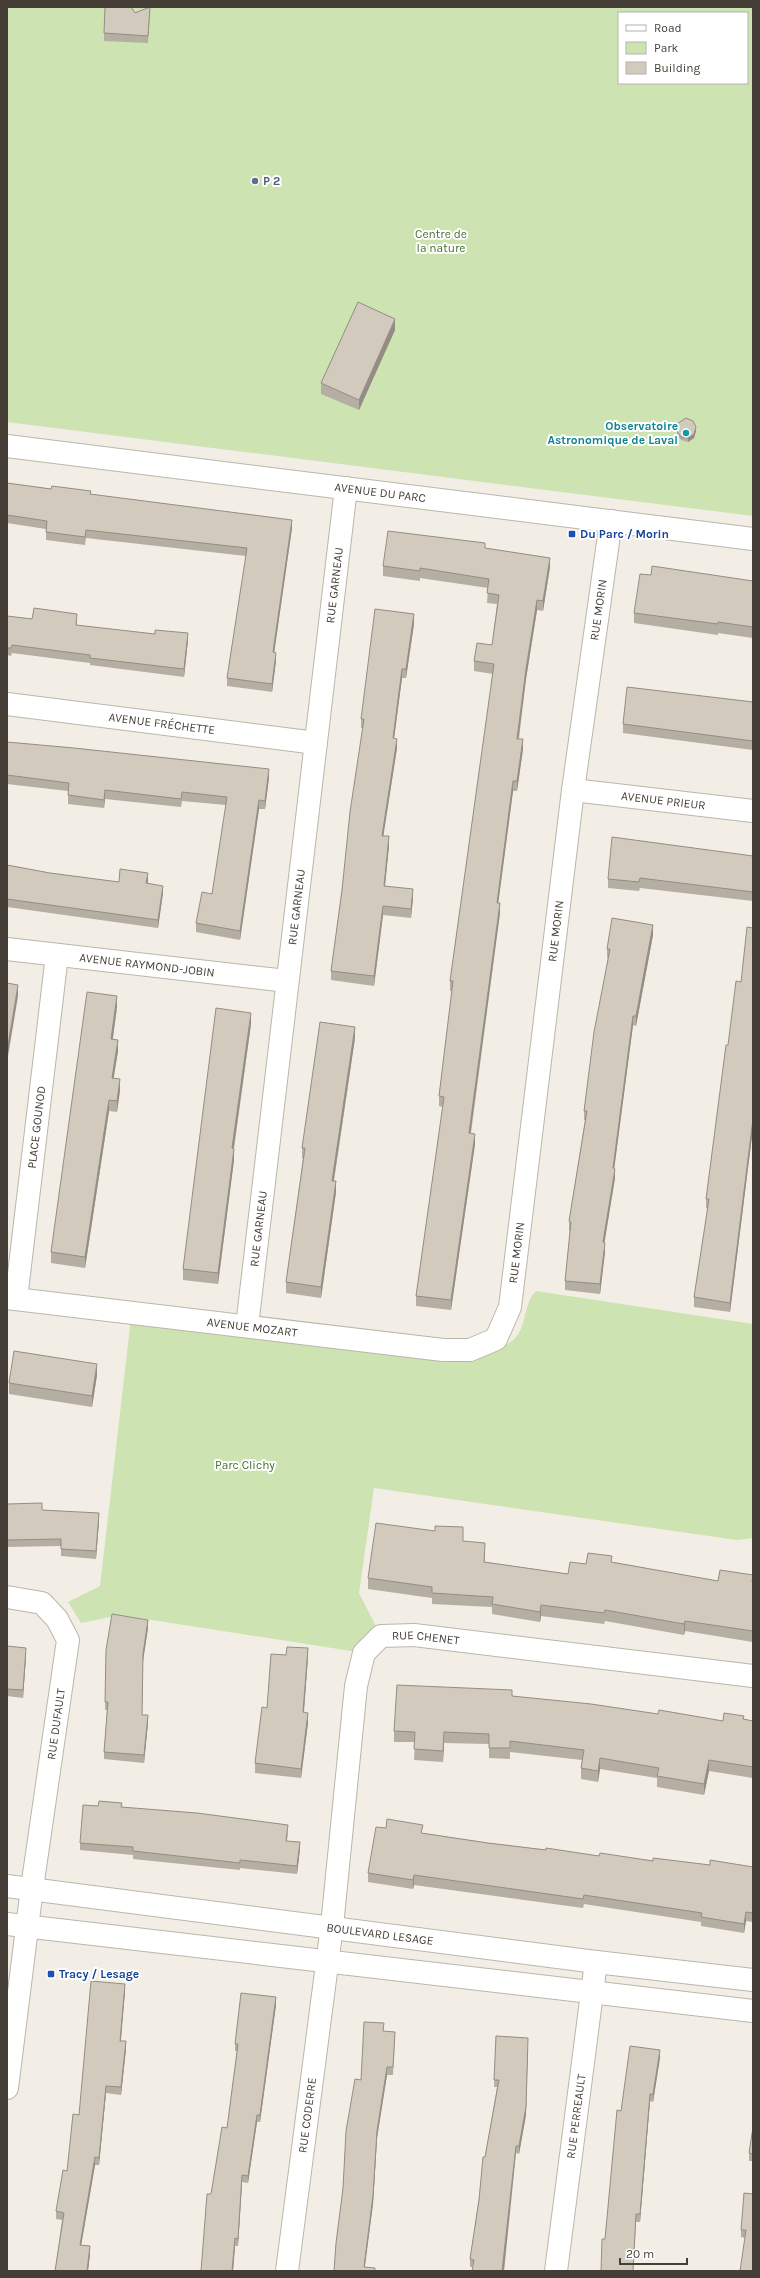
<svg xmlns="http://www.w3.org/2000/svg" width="760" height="2278" viewBox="0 0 760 2278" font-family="Karla,sans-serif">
	<rect width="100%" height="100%" fill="#f2eee6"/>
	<path fill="#cde3b1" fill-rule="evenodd" d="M7 7H753V516L7 422ZM619 13H747V83H619Z
		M536 1291 753 1324V1538L737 1540 374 1488 359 1593 381 1636 364 1653 120 1615 81 1623 68 1602 100 1586 131 1318 492 1351C498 1348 507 1345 512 1341 528 1328 522 1305 536 1291Z"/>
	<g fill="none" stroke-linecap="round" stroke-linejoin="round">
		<g stroke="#bcb6a9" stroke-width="24">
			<g id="minor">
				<path id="s1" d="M7 446 753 539"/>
				<path id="s2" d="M7 704 316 743"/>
				<path id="s3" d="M573 790 753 811"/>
				<path id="s4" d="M7 949 287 981"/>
				<path id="s5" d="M7 1298 443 1350H470L496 1339 510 1307 573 790 611 521"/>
				<path id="s6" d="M16 1299 57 955"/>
				<path id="s7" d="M247 1326 346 488"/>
				<path d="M7 1597 42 1603 57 1619 68 1640 32 1888 7 2088"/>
				<path id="s8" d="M287 2271 332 1926 356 1686 364 1653 381 1636 414 1635 753 1676"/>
				<path id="s9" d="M556 2271 596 1962"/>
			</g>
		</g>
		<g stroke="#bcb6a9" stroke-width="24">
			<g id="tertiary">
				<path id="s10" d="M7 1886 596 1962 753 1980"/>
				<path d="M7 1924 753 2011"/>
			</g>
		</g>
		<use href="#minor" stroke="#fff" stroke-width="22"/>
		<use href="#tertiary" stroke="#fff" stroke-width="22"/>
	</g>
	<path fill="#b5aea2" d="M150 14 148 43 104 41V33Z
		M395 330 359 410 321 394V383Z
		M677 424 696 431 694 438 688 442 681 440 677 435Z
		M7 483 91 494 292 528 274 653 276 661 272 692 227 686V678L246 556 86 538 85 545 46 540V529L7 523Z
		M485 548 550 567 543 611 537 610 526 679 519 739 523 749 517 791H513L498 903 500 913 471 1133 475 1144 451 1310 416 1306V1296L443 1107 439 1106V1096L452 991H450V981L493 674 474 671V661L492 645 497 604 487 603 488 588 420 578V581L383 576V566Z
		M651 575 753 581V638L718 633V635L634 623V613Z
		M7 616 32 619 77 621V625L188 640 184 677 90 665V663L12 653 11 656 7 655Z
		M414 624 406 678H402L394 738 397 748 383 836 389 846 385 886 413 898 411 918 383 915 374 986 331 980V971L342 890 363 728H361V719Z
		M753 702V750L623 733V724Z
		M7 742 269 778 265 809H259L240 940 196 932V923L212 894 226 805 182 801 181 807 105 799 104 808 68 804V791L7 784Z
		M753 856V901L640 888 639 891 608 888V879Z
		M7 865 50 873 119 882 148 881 147 884 163 893 158 928 7 907Z
		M753 928V1128L730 1312 694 1307V1297L708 1209 706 1208V1199L728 1045 741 982Z
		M653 935 636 1026 633 1025 614 1169 615 1178 604 1243 605 1252 600 1294 565 1290V1281L570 1231H569V1221L585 1120H584V1111L608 958H607V949Z
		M117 1007 113 1039 118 1051 113 1078 120 1090 117 1112 109 1111 85 1268 51 1263V1252Z
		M251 1024 234 1149V1160L218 1284 183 1280V1269Z
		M355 1038 334 1181 336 1192 321 1298 286 1293V1282L303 1159 302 1158V1148Z
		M97 1375 92 1407 9 1394V1383Z
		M7 1504 99 1521 96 1559 61 1556V1546L7 1547Z
		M435 1531 463 1541 485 1553V1562L568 1574 586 1564 612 1562 718 1581 753 1582V1642L685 1631 684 1635 605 1621 604 1624 541 1616 540 1622 492 1614V1607L432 1604V1598L368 1589V1578Z
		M148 1628 143 1661 142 1715 148 1723 144 1763 104 1759V1752L107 1710H105L106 1650Z
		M7 1646 26 1656 23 1698 7 1696Z
		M308 1657 304 1712 308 1723 301 1778 255 1773V1763L267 1708Z
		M512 1696 658 1714 723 1721 744 1719 753 1721V1778L709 1771 704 1795 657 1787V1778L600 1769 598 1782 581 1779V1768L582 1760 510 1752V1759L489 1758V1744L444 1743 443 1762 414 1760 415 1742H394V1731Z
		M122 1807 288 1833 287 1841 300 1849 297 1874 240 1868V1870L133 1859V1855L80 1850V1843Z
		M423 1833 488 1843 599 1856 710 1865 753 1867V1922L746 1921 744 1933 701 1926V1922L584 1904 583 1908 414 1885 413 1889 368 1882V1873Z
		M125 1991 121 2041 126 2049 121 2095 106 2093 99 2165H95L81 2245 90 2254 88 2271H55L62 2220 56 2219V2211L67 2171 79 2115Z
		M276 2005 260 2122H257L248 2183 242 2182 238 2246H235L233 2271H201L227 2128 237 2051H235V2044Z
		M384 2031 395 2039 393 2075H387L377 2138 373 2204 365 2267 375 2271H334L361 2080Z
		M496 2036 526 2115 519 2154 516 2153 472 2267H470V2259L485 2157 497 2087H494Z
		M660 2058 653 2102 650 2101 640 2222H636L633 2271H601L605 2239Z
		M753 2127V2161H749V2153Z
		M753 2194 745 2238 741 2237V2230Z"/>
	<path fill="#938d84" d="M395 319V330L359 410V400Z
		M696 427V431L694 438 688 442V438Z
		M292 520V528L273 661V652Z
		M550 558V567L543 611V601Z
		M537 600V610L526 679 517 748V739L526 669Z
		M414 614V624L406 678V669Z
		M188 633V640L184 677V669Z
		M276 653V661L272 692V684Z
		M402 669V678L393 747V738Z
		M397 739V748L382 845V836Z
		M523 739V749L517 791V781Z
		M269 769V778L265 809V801Z
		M513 781V791L497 913V903Z
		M105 790V799L104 808V800Z
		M259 800V809L240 940V931Z
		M389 836V846L384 895V886Z
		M148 873V881L146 891V883Z
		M163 886V893L158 928V920Z
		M413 889V898L411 918V909Z
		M500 903V913L469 1143V1133Z
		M383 906V915L374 986V976Z
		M653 925V935L636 1026V1016Z
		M18 985V996L7 1062V1051Z
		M117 996V1007L111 1050V1039Z
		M251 1013V1024L232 1159V1148Z
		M633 1016V1025L613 1178V1168Z
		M355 1027V1038L332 1191V1181Z
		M118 1040V1051L112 1089V1078Z
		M120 1079V1090L117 1112V1101Z
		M109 1100V1111L85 1268V1257Z
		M753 1119V1128L730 1312V1303Z
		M475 1134V1144L451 1310V1300Z
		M234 1149V1160L218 1284V1273Z
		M615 1169V1178L603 1252V1242Z
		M336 1181V1192L321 1298V1287Z
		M605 1243V1252L600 1294V1284Z
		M97 1364V1375L92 1407V1396Z
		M99 1513V1521L96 1559V1551Z
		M541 1605V1616L540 1622V1612Z
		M148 1620V1628L143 1661V1654Z
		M685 1621V1631L684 1635V1624Z
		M26 1648V1656L23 1698V1690Z
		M308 1648V1657L303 1722V1712Z
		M308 1713V1723L301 1778V1769Z
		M148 1715V1723L144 1763V1755Z
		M444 1732V1743L443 1762V1751Z
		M600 1758V1769L598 1782V1771Z
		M709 1760V1771L704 1795V1784Z
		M300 1842V1849L297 1874V1866Z
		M414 1875V1885L413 1889V1880Z
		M746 1912V1921L744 1933V1924Z
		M125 1984V1991L120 2048V2041Z
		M276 1997V2005L260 2122V2115Z
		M126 2041V2049L121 2095V2087Z
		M528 2046 526 2115 519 2154V2146Z
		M660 2050V2058L653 2102V2094Z
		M387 2067V2075L377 2138 373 2204 364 2271V2267L377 2131Z
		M106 2086V2093L99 2165V2158Z
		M650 2094V2101L640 2222V2214Z
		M257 2115V2122L248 2183V2176Z
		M516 2146V2153L504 2271H502Z
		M95 2157V2165L80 2252V2245Z
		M242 2175V2182L238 2246V2239Z
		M235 2238V2246L233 2271H232Z
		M90 2246V2254L88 2271H87Z"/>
	<path fill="#d2cabc" stroke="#938d84" d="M105 7H131L135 13 150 7 148 36 104 33Z
		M358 302 395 319 359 400 321 383Z
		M686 418 693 421 696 427 694 434 688 438 681 437 677 431V424Z
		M7 483 51 489 52 486 91 491 90 494 292 520 273 652 276 653 272 684 227 678 247 548 86 530 85 537 46 532 47 521 7 515Z
		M388 531 485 543V548L550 558 543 601 537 600 526 669 517 739H523L517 781H513L497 903H500L469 1133 475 1134 451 1300 416 1296 444 1097 439 1096 453 981H450L494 664 474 661 477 643 492 645 499 595 487 593 489 579 420 568V571L383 566Z
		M652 566 753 581V627L718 622V624L634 613 640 574 651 575Z
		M34 608 77 614 76 625 155 634V630L188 633 184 669 90 658V655L12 645 11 648H7V616L32 619Z
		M375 609 414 614 406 669H402L393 738 397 739 382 836H389L384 886 413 889 411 909 383 906 374 976 331 971 342 890 350 812 364 719H361Z
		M627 687 753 702V741L623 724Z
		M7 742 74 748 269 769 265 801 259 800 240 931 196 923 202 892 212 894 227 797 182 792 181 799 105 790 104 800 68 795 69 783 7 775Z
		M612 837 753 856V892L640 878 639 882 608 879Z
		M7 865 50 873 119 882 120 869 148 873 146 883 163 886 158 920 7 899Z
		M612 918 653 925 636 1016H633L613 1168 615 1169 603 1242 605 1243 600 1284 565 1281 571 1222 569 1221 587 1111H584L594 1032 610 949H607Z
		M747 927 753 928V1119L730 1303 694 1297 709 1199H706L726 1045H728L736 981 741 982Z
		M7 983 18 985 7 1051Z
		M87 992 117 996 111 1039 118 1040 112 1078 120 1079 117 1101 109 1100 85 1257 51 1252Z
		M216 1008 251 1013 232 1148 234 1149 218 1273 183 1269Z
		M320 1022 355 1027 332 1181H336L321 1287 286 1282 305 1148H302Z
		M14 1351 97 1364 92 1396 9 1383Z
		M42 1503V1510L99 1513 96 1551 61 1549V1539L7 1540V1504Z
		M376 1523 435 1531V1526L463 1527V1541L485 1543 484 1562 568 1574 570 1562 586 1564 588 1553 612 1556 611 1562 718 1581 720 1570 753 1575 752 1582H753V1631L685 1621 684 1624 605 1610 604 1613 541 1605 540 1612 492 1604 493 1597 432 1593V1587L368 1578Z
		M112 1614 148 1620 143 1654 142 1715H148L144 1755 104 1752 108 1702H105L106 1650Z
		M7 1646 26 1648 23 1690 7 1689Z
		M287 1647 308 1648 303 1712 308 1713 301 1769 255 1763 262 1707 267 1708 271 1654 286 1655Z
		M397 1685 512 1690V1696L591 1704 658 1714 659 1710 723 1721 724 1713 744 1716 743 1719 753 1721V1767L709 1760 704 1784 657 1776 659 1768 600 1758 598 1771 581 1768 584 1750 510 1741V1748H489V1734L444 1732 443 1751 414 1749 415 1732 394 1731Z
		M99 1801 122 1803 121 1807 197 1813 288 1825 286 1841 300 1842 297 1866 240 1860V1863L133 1851V1847L80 1843 83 1805 98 1806Z
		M387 1819 423 1825 421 1833 488 1843 546 1850V1848L599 1856 600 1853 653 1861V1858L710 1865V1860L753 1867V1913L746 1912 744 1924 701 1917 702 1913 584 1895 583 1899 414 1875 413 1880 368 1873 376 1827 386 1828Z
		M91 1981 125 1984 120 2041H126L121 2087 106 2086 99 2158 95 2157 80 2245 90 2246 87 2271H55L64 2213 56 2211 63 2170 67 2171 73 2114 79 2115Z
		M241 1993 276 1997 260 2115H257L248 2176 242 2175 238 2239 235 2238 232 2271H201L207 2194H211L222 2127 227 2128 238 2044H235Z
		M364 2022 384 2023 383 2031 395 2032 393 2067H387L377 2131 373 2196 364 2267 375 2268V2271H334L336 2243 343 2188 346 2131 355 2079 361 2080Z
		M496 2036 528 2038 526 2107 519 2146H516L502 2271H472L474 2260 470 2259 479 2200 483 2157H485L499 2080H494Z
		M630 2046 660 2050 653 2094H650L640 2214H636L633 2271H601L602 2239H605L617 2110 621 2111Z
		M753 2127V2154L749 2153Z
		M744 2193 753 2194V2271H740L746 2230H741Z"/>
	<circle fill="#5c6f8a" stroke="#fff" stroke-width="1.5" cx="255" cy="181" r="4"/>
	<circle fill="#0f9aa8" stroke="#fff" stroke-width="1.5" cx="686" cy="433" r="4"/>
	<g fill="#1a4fb4" stroke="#fff" stroke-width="1.5">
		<rect x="568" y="530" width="8" height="8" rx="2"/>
		<rect x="47" y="1970" width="8" height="8" rx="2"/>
	</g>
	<g text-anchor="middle" stroke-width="4" stroke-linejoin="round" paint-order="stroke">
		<g font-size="12" font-weight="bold" fill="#4e5e75" stroke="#fff" text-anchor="start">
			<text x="263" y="185">P 2</text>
		</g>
		<g font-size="12" fill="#47712e" stroke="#fff">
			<text x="441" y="238">Centre de<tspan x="441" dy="14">la nature</tspan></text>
			<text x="245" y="1469">Parc Clichy</text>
		</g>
		<g font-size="12" font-weight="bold" fill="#0d838f" stroke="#fff" text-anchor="end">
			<text x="678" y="430">Observatoire<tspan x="678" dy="14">Astronomique de Laval</tspan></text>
		</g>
		<g font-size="12" fill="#443e36" stroke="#fff">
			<text dy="4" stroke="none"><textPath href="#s1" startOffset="376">AVENUE DU PARC</textPath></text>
			<text dy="4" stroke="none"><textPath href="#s7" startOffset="746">RUE GARNEAU</textPath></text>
			<text dy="4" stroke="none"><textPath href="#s5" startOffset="1232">RUE MORIN</textPath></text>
			<text dy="4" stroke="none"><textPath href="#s2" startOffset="156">AVENUE FRÉCHETTE</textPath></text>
			<text dy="4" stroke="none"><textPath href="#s3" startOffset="91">AVENUE PRIEUR</textPath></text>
			<text dy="4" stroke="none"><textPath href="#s7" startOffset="422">RUE GARNEAU</textPath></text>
			<text dy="4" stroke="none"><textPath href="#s5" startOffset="908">RUE MORIN</textPath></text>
			<text dy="4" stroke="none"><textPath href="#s4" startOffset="141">AVENUE RAYMOND-JOBIN</textPath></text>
			<text dy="4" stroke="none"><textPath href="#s6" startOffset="173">PLACE GOUNOD</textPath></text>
			<text dy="4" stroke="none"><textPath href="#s7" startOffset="98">RUE GARNEAU</textPath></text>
			<text dy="4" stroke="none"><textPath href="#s5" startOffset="584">RUE MORIN</textPath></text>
			<text dy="4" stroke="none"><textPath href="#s5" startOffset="247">AVENUE MOZART</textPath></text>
			<text dy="4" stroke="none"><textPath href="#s8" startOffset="692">RUE CHENET</textPath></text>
			<text transform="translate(56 1724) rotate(-82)" y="4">RUE DUFAULT</text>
			<text dy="4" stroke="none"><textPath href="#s10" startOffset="376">BOULEVARD LESAGE</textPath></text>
			<text dy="4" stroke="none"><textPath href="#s8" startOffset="157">RUE CODERRE</textPath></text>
			<text dy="4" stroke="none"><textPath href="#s9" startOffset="156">RUE PERREAULT</textPath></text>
		</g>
		<g font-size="12" font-weight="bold" fill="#164399" stroke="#fff" text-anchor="start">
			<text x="580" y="538">Du Parc / Morin</text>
			<text x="59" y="1978">Tracy / Lesage</text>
		</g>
	</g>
	<rect width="760" height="2278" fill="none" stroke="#443e36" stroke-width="16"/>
	<rect x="618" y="12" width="130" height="72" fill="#ffffff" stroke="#b4b2af"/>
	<rect x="626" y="25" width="20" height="6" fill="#ffffff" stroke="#b4b2af"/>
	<text x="654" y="32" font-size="12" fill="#443e36">Road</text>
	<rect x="626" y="42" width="20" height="12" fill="#cde3b1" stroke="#b4b2af"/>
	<text x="654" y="52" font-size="12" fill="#443e36">Park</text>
	<rect x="626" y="62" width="20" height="12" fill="#d2cabc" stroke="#b4b2af"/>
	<text x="654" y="72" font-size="12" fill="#443e36">Building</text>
	<path d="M620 2258v6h67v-6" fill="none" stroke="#443e36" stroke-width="2"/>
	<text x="626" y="2258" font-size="12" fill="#443e36" stroke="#ffffff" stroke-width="3" paint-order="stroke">20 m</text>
</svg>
